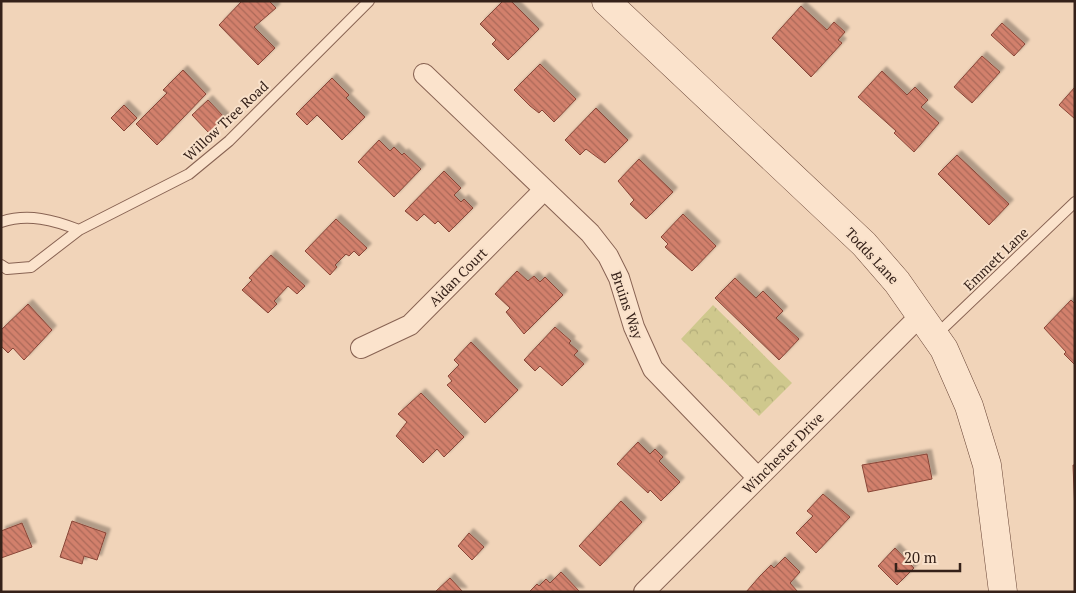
<svg xmlns="http://www.w3.org/2000/svg" width="1076" height="593" viewBox="0 0 1076 593" font-family="'PT Serif',serif">
	<defs>
		<pattern id="park-crowns" width="20" height="18" patternUnits="userSpaceOnUse" patternTransform="scale(1.25)"><rect width="20" height="18" fill="#cfc88d"/><path d="M2 6a3 3 0 1 1 6 0M12 15a3 3 0 1 1 6 0" fill="none" stroke="#b2ac79"/></pattern>
		<pattern id="building-back-hatch" width="6" height="6" patternUnits="userSpaceOnUse" patternTransform="scale(1.25)"><rect width="6" height="6" fill="#d2806c"/><path d="M-1 5l2 2M0 0l6 6M5-1l2 2" fill="none" stroke="#ab6858"/></pattern>
		<filter id="shadow"><feDropShadow dx="4.5" dy="-4.5" stdDeviation="1" flood-color="#0004"/></filter>
	</defs>
	<rect width="100%" height="100%" fill="#f1d4b9"/>
	<path fill="url(#park-crowns)" d="M713 305 792 383 759 416 681 339Z"/>
	<path fill="url(#building-back-hatch)" stroke="#894637" filter="url(#shadow)" d="M242 1H269L276 8 254 27 275 48 258 65 219 25Z
		M503 1H511L539 29 508 60 492 44 496 40 480 24Z
		M801 6 827 30 834 22 845 32 838 40 842 43 811 77 772 38Z
		M1002 23 1025 44 1014 56 991 35Z
		M982 56 1000 72 972 103 954 87Z
		M540 64 576 99 554 122 542 110 539 113 530 106 514 90Z
		M183 70 206 94 157 145 136 124 167 93 163 90Z
		M882 71 907 95 915 87 928 100 921 107 939 123 914 152 894 133 896 131 858 97Z
		M332 78 349 95 346 98 365 117 342 140 317 115 307 125 296 114Z
		M1075 87V119L1059 105Z
		M208 100 225 118 209 133 192 115Z
		M124 105 137 118 124 131 111 118Z
		M596 108 628 140 605 163 586 149 580 155 565 140Z
		M379 140 390 151 394 147 402 155 404 153 421 169 394 197 358 162Z
		M957 155 1009 204 989 225 938 174Z
		M639 159 673 192 646 219 630 204 634 200 618 181Z
		M444 171 461 188 454 195 461 202 464 199 473 208 449 232 438 221 435 224 424 214 417 221 405 211Z
		M683 214 716 246 692 271 665 247 668 244 661 237Z
		M336 219 367 248 359 256 354 251 349 256 346 254 335 265 337 267 330 275 305 251Z
		M271 255 305 286 297 294 288 286 274 301 277 304 268 313 242 290 252 280 249 278Z
		M517 271 528 281 534 276 540 282 545 277 563 295 524 334 506 312 510 308 495 294Z
		M735 278 756 298 763 291 783 311 776 318 799 339 779 360 715 298Z
		M1071 300 1075 304V365L1064 354 1066 352 1044 328Z
		M28 304 52 330 24 360 13 348 8 353 1 346V330Z
		M555 327 571 341 569 343 578 351 574 355 584 364 562 386 540 366 535 371 524 360Z
		M471 342 518 390 485 423 447 385 452 381 448 376 459 365 454 360Z
		M421 393 464 437 444 457 437 449 423 463 396 436 407 422 398 414Z
		M638 442 650 454 655 449 663 457 659 461 680 482 661 501 650 490 648 493 617 464Z
		M927 454 932 479 868 492 862 465Z
		M1073 465H1075V513Z
		M823 494 850 517 816 553 796 533 813 516 807 511Z
		M621 501 642 522 600 566 579 546Z
		M72 521 106 533 97 560 84 556 82 564 60 557Z
		M22 523 32 547 1 558V531Z
		M469 533 484 547 472 560 458 546Z
		M895 548 914 568 897 585 878 566Z
		M785 557 800 572 790 583 798 592H746L760 576 771 565 774 568Z
		M561 572 580 592H529L537 584 539 586 546 579 550 583Z
		M450 578 463 592H435Z"/>
	<g fill="none" stroke-linecap="round" stroke-linejoin="round">
		<g stroke="#886353" stroke-width="12">
			<path id="lane" d="M1 222C28 213 54 220 79 230
				M1 265 7 269 31 267 79 230 189 174 229 141 369 1
				M936 335 1075 202"/>
		</g>
		<g stroke="#886353" stroke-width="22">
			<path id="street" d="M424 74 590 233 608 256 619 278 634 327 653 369 758 478
				M361 348 410 325 544 190
				M644 592 921 315"/>
		</g>
		<g stroke="#694536" stroke-width="29">
			<path id="secondary" d="M606 1 864 244 897 282 944 349 969 406 987 465 1003 592"/>
		</g>
		<use href="#lane" stroke="#fbe3cc" stroke-width="10"/>
		<use href="#street" stroke="#fbe3cc" stroke-width="20"/>
		<use href="#secondary" stroke="#fbe3cc" stroke-width="28"/>
	</g>
	<g text-anchor="middle" stroke-width="4" stroke-linejoin="round" paint-order="stroke">
		<g font-size="14" fill="#352119" stroke="#f8e0c9">
			<text transform="translate(226 121) rotate(-43)" y="5">Willow Tree Road</text>
			<text transform="translate(872 256) rotate(47)" y="5">Todds Lane</text>
			<text transform="translate(996 259) rotate(-44)" y="5">Emmett Lane</text>
			<text transform="translate(458 277) rotate(-45)" y="5">Aidan Court</text>
			<text transform="translate(627 305) rotate(71)" y="5">Bruins Way</text>
			<text transform="translate(783 453) rotate(-45)" y="5">Winchester Drive</text>
		</g>
	</g>
	<rect width="1076" height="593" fill="none" stroke="#352119" stroke-width="5"/>
	<path d="M896 563v8h64v-8" fill="none" stroke="#352119" stroke-width="2.5"/>
	<text x="904" y="563" font-size="15" fill="#352119" stroke="#f8e0c9" stroke-width="4" paint-order="stroke">20 m</text>
</svg>
